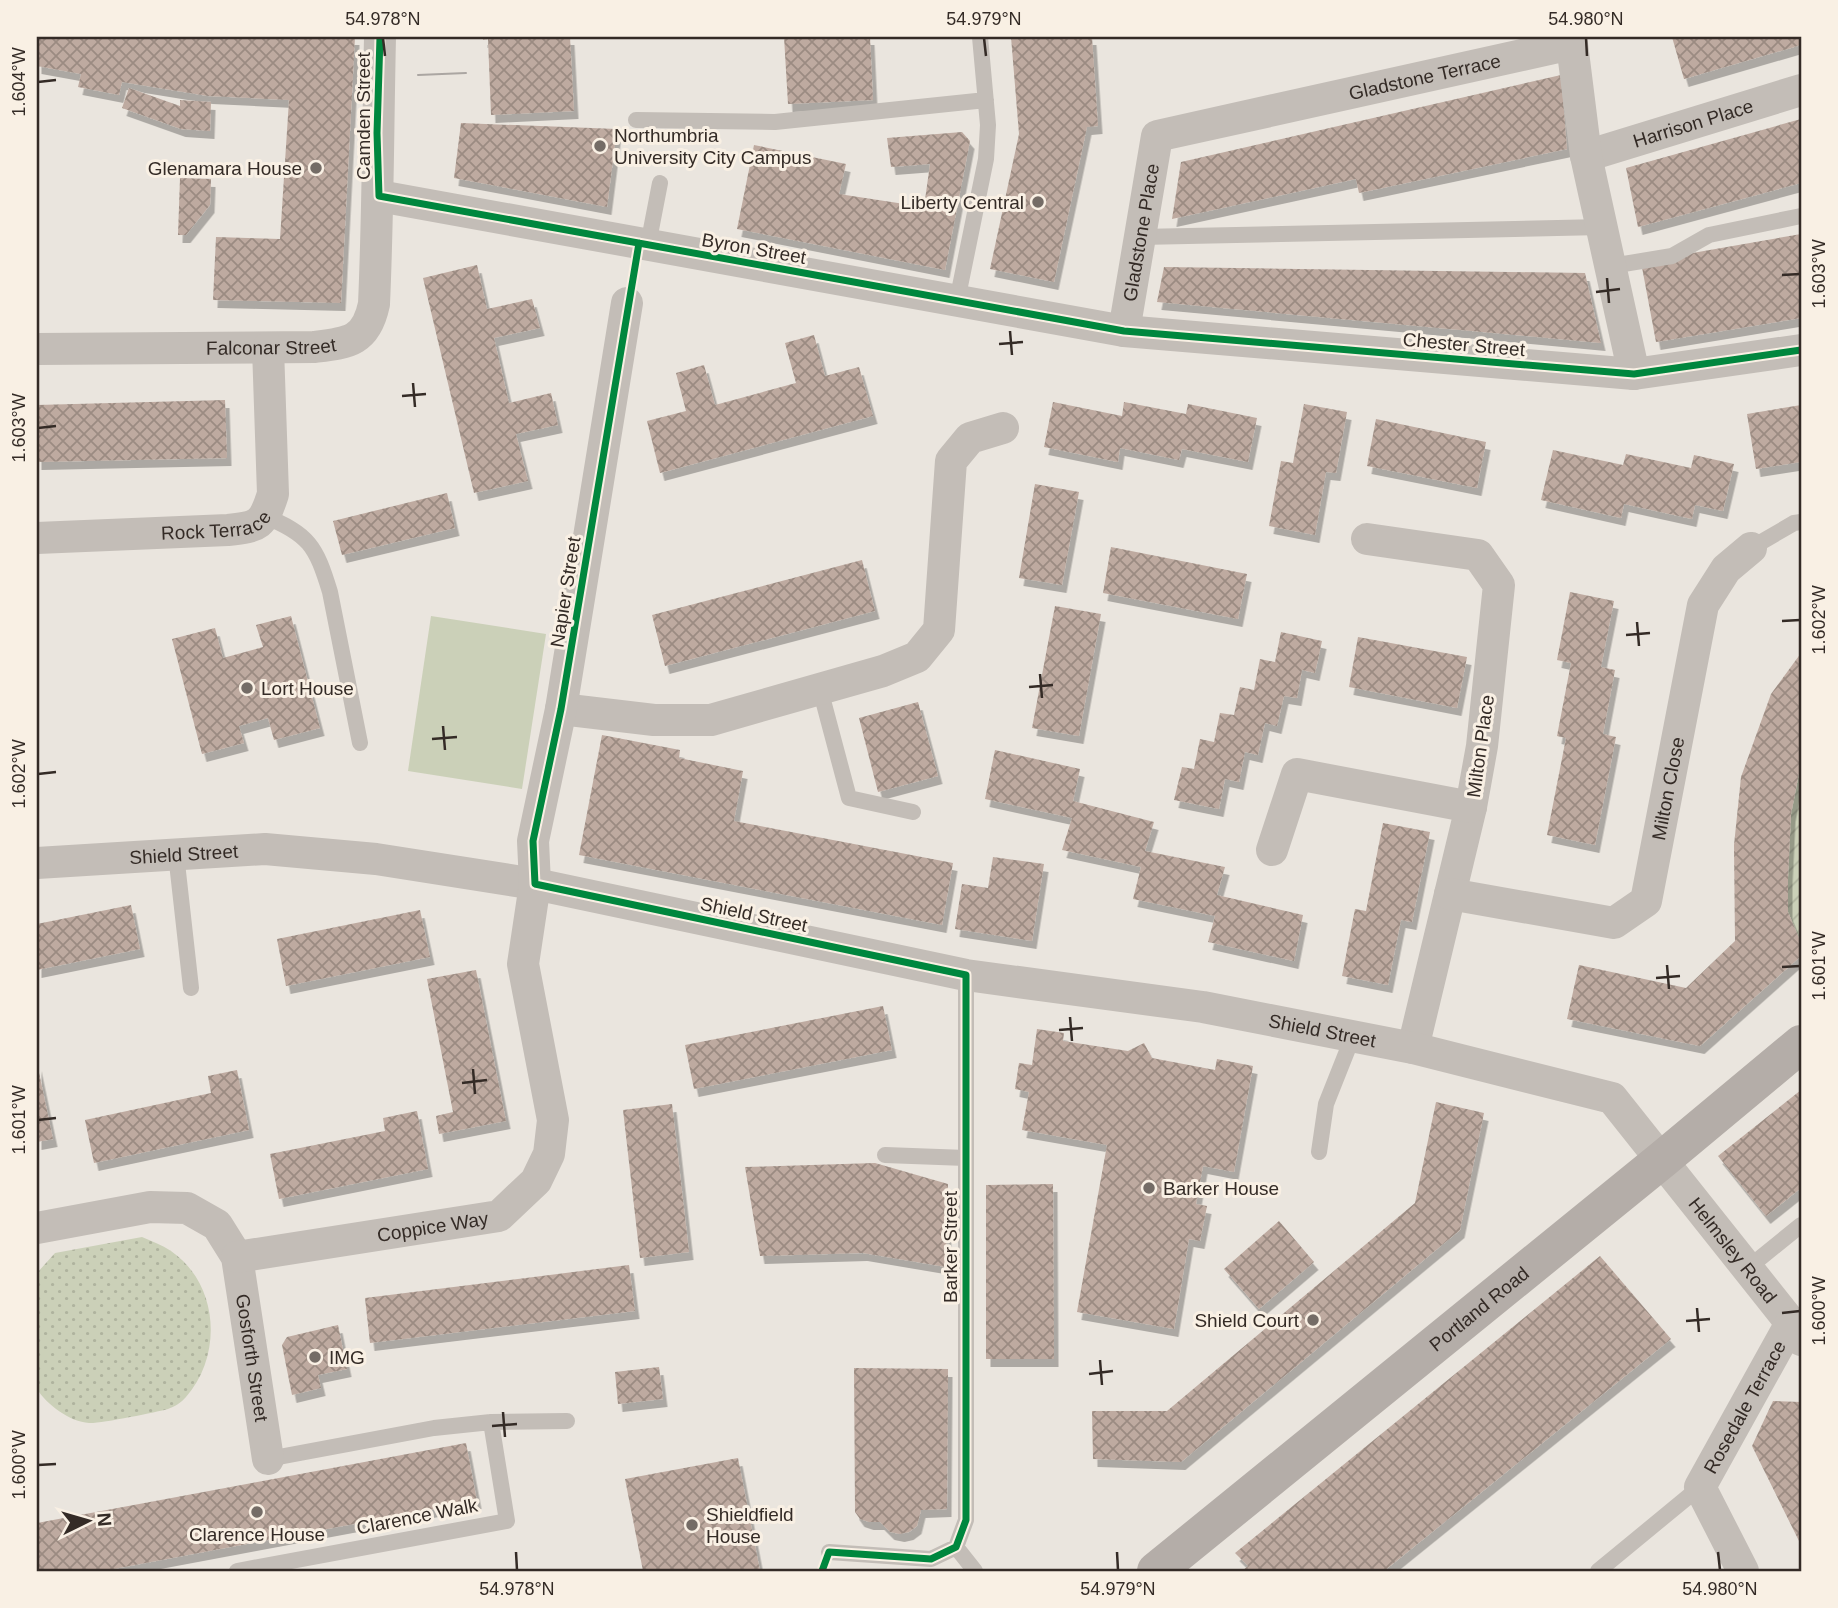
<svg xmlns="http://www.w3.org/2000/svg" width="1838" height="1608" viewBox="0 0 1838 1608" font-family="Arial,sans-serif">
	<defs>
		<pattern id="park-dots" width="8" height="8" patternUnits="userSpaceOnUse" patternTransform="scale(1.75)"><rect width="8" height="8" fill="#cbd0b8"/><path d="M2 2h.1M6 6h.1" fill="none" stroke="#afb39e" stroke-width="1.8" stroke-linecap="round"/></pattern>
		<pattern id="garden-furrows" width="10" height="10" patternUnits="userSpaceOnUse" patternTransform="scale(1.75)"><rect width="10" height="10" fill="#cbd0b8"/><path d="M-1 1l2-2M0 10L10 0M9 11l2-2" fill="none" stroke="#afb39e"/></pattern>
		<pattern id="building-cross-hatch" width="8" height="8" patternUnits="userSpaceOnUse" patternTransform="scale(1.75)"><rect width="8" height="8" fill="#beaaa0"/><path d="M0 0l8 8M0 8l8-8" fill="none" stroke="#9b8b82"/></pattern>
		<filter id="shadow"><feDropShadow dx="4.5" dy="8" stdDeviation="0" flood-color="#0004"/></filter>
	</defs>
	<rect width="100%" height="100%" fill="#eae5de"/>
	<path fill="#cbd0b8" d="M431 616 546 634 522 789 408 771Z"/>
	<path fill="url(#park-dots)" d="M142 1237C151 1241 162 1245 171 1251 219 1284 223 1355 186 1397 182 1402 174 1407 168 1409 157 1412 99 1424 89 1423 70 1422 46 1404 37 1389V1273L55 1253Z"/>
	<path fill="url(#garden-furrows)" d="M1801 763V943L1788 912V877L1791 814Z"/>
	<path fill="url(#building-cross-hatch)" filter="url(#shadow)" d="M37 37H355L341 303 213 300 216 237 280 239 289 100 208 96 122 82 119 95 78 87 81 74 37 66Z
		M483 37H570L574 111 491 115 488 39 483 40Z
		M784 37H870L873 100 788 104Z
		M1011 37H1092L1098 126 1087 127 1054 282 990 269 1019 134Z
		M1672 37H1801V45L1684 79Z
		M1561 75 1567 149 1359 193 1356 179 1172 219 1181 162Z
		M129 88 180 106V100L211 102 210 131 181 129 122 108Z
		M1801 119V183L1638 227 1626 168Z
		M461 123 617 129 607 207 454 178Z
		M962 132 970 141 945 270 737 229 754 145 846 164 839 194 924 207 930 164 891 167 887 138Z
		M180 178 211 179 210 205 186 235H178Z
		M1801 234V318L1656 342 1641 262Z
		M477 265 487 309 532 299 540 328 494 338 509 403 551 393 558 425 516 434 528 481 474 493 423 278Z
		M1164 267 1585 273 1601 343 1157 302Z
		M814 335 825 376 859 367 873 416 660 473 647 421 686 411 676 373 704 365 715 405 796 383 785 343Z
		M225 400 227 458 37 462V405Z
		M1053 402 1122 416 1124 402 1186 414 1188 404 1257 418 1248 462 1182 449 1179 460 1120 448 1118 462 1044 447Z
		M1304 404 1347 412 1336 473 1326 472 1315 535 1269 526 1281 461 1293 463Z
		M1801 405V462L1756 469 1747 414Z
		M1376 419 1486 442 1477 488 1367 466Z
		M1553 450 1623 465 1626 454 1691 468 1694 455 1734 464 1723 511 1695 505 1692 519 1624 504 1621 518 1541 500Z
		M1035 484 1079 492 1062 585 1019 578Z
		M447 493 455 528 342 555 333 521Z
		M1111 547 1247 574 1238 619 1103 593Z
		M862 560 875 611 665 666 652 615Z
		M1570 592 1614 601 1601 667 1615 670 1603 734 1616 737 1595 845 1547 835 1566 738 1557 736 1571 663 1557 660Z
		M1055 606 1101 614 1079 736 1032 728Z
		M291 616 320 728 274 740 268 718 239 726 244 743 202 754 172 639 215 628 223 658 263 647 256 625Z
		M1281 632 1322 641 1315 673 1302 670 1297 698 1284 696 1277 726 1265 723 1258 755 1245 752 1239 782 1225 779 1219 809 1174 800 1182 767 1194 769 1200 739 1214 742 1220 713 1234 715 1240 687 1254 690 1260 659 1275 662Z
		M1358 637 1467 657 1457 708 1349 687Z
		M1801 653V763L1791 814 1788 877V912L1801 943V956L1700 1046 1567 1019 1579 965 1686 988 1735 941 1734 845 1741 777 1771 694Z
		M918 702 938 776 878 792 859 718Z
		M602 735 680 750 679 758 743 771 734 821 953 863 942 925 579 855Z
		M995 750 1080 769 1073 801 1154 822 1145 851 1225 867 1217 895 1303 915 1294 961 1208 942 1215 916 1133 899 1141 867 1062 850 1072 818 985 799Z
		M1383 823 1430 832 1412 922 1401 920 1388 985 1342 976 1355 909 1366 911Z
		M993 857 1044 864 1032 941 955 929 962 884 988 888Z
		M131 905 140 949 37 970V924Z
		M420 910 430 957 286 986 277 939Z
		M476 970 506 1121 439 1134 436 1116 453 1112 427 979Z
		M883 1006 892 1050 694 1089 685 1045Z
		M1037 1029 1064 1033 1063 1041 1128 1051 1144 1043 1152 1058 1215 1070 1217 1059 1253 1066 1234 1172 1203 1166 1196 1204 1207 1206 1200 1241 1189 1239 1174 1329 1077 1312 1107 1145 1022 1130 1029 1092 1015 1089 1019 1063 1032 1065Z
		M37 1063 53 1139 37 1142Z
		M237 1070 249 1130 94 1163 85 1120 211 1093 208 1076Z
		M1801 1090V1188L1766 1216 1718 1156Z
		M1436 1102 1484 1113 1460 1230 1181 1462 1093 1459 1092 1411H1167L1415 1203Z
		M672 1104 689 1252 640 1258 623 1110Z
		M417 1111 428 1169 279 1199 270 1154 385 1131 383 1118Z
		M875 1163 948 1184 946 1267 863 1253 760 1256 745 1167Z
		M1053 1184 1054 1359H986V1185Z
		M1279 1221 1314 1262 1259 1309 1224 1269Z
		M1600 1256 1671 1339 1384 1571H1242L1248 1566 1235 1553Z
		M629 1265 635 1311 370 1343 365 1298Z
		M338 1325 347 1369 318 1375 321 1388 292 1395 282 1345 287 1337Z
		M659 1367 663 1399 618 1404 615 1372Z
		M854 1368 948 1369 947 1509 921 1510 917 1526 909 1532 900 1534 890 1532 880 1522H869L860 1519 855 1512Z
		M1773 1401 1801 1402V1545L1752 1446Z
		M466 1443 477 1501 103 1571H37V1523Z
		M738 1458 760 1571H643L625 1479Z"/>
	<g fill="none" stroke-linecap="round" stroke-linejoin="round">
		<path stroke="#c3bdb7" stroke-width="16" d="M636 120 775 122 986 100
			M1140 237 1602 227
			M648 245 660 183
			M1611 266 1672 256 1709 235 1801 216
			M957 301 986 159 988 125 980 37
			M264 516C309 534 316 546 330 592L360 743
			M1751 548 1794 523 1801 522
			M820 689 849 798 913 812
			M176 854 191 988
			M1319 1152 1326 1104 1353 1036
			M885 1155 966 1158
			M1748 1268 1801 1225
			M268 1459 434 1428 491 1422 567 1421
			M956 1547 975 1571
			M829 1552 931 1559 956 1547 966 1520V975
			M237 1571 507 1521 491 1422
			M1598 1571 1700 1487"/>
		<g stroke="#c3bdb7" stroke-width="32">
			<path id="s1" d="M1586 156 1801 90"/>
			<path d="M379 196 1124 331 1634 374 1801 350"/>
			<path id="s2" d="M1124 331 1157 136 1572 44 1586 156 1634 374"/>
			<path id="s3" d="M37 349 314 347C348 343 366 342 374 304 378 215 378 126 380 37"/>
			<path id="s4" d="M37 538 228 530C259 527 263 525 273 494L268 348"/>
			<path d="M1367 539 1478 555 1499 585 1482 746 1471 807 1413 1048"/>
			<path d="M561 709 654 720H711L883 671 917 657 939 630 951 461 970 438 1003 428"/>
			<path d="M1272 850 1297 774 1471 807"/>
			<path id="s5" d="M37 863 265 849 376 859 535 884 966 975 1203 1007 1413 1048 1612 1098 1791 1323 1801 1340"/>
			<path id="s6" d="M1450 894 1614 923 1646 901 1703 605 1726 569 1751 548"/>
			<path id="s7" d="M37 1228 150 1207 187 1208 217 1225 237 1257 268 1459"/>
			<path id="s8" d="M237 1257 499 1216 536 1181 549 1154 553 1120 523 964 535 884 533 841 561 709 627 303"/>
			<path id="s9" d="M1743 1571 1700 1487 1791 1323"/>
		</g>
		<path stroke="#b4ada8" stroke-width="38" id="s10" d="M1156 1571 1663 1159 1801 1044"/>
		<path stroke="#aba6a2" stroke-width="2" d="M418 75 466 73"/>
		<g stroke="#f9f0e4" stroke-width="11">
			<path id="cycleway" d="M380 37 377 133 379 196 1124 331 1634 374 1801 350
				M639 243 561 709 533 841 535 884 966 975V1520L956 1547 931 1559 829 1552 822 1571"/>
		</g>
		<use href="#cycleway" stroke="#00873e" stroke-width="7"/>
	</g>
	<path fill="none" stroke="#342b26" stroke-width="2.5" d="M383 38 385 56M984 38 986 56M1586 38 1587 56M38 82 56 80M1782 275 1800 274M1607 278 1609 303M1596 292 1620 289M1010 331 1012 355M999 344 1023 342M413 383 415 407M402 396 426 394M38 428 56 426M1782 621 1800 620M1637 622 1639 646M1626 635 1650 633M1040 674 1042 698M1029 687 1053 685M443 726 445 750M432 739 457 737M38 774 56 772M1667 965 1669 989M1782 967 1800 966M1656 978 1680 976M1070 1017 1072 1041M1059 1030 1083 1028M473 1069 475 1094M462 1083 487 1080M38 1120 56 1118M1697 1308 1699 1332M1782 1313 1800 1311M1686 1321 1710 1319M1100 1360 1102 1385M1089 1374 1113 1371M503 1412 505 1437M492 1426 517 1424M38 1465 56 1464M516 1552 517 1570M1117 1552 1118 1570M1718 1552 1720 1570"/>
	<g fill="#746c66" stroke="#f9f0e4" stroke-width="2.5">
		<circle cx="600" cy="146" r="7"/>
		<circle cx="316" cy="168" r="7"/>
		<circle cx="1038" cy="202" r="7"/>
		<circle cx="247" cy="688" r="7"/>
		<circle cx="1149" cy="1188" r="7"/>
		<circle cx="1313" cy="1320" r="7"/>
		<circle cx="315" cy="1357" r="7"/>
		<circle cx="257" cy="1512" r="7"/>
		<circle cx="692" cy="1525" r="7"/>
	</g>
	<g text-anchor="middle" stroke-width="6" stroke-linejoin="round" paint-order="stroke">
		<g font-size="19" fill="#342b26" stroke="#f9f0e4">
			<text dy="7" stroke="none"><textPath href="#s2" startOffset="472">Gladstone Terrace</textPath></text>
			<text transform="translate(363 116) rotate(-90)" y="7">Camden Street</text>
			<text dy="7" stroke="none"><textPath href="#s1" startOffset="112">Harrison Place</textPath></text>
			<text dy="7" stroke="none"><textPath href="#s2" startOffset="100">Gladstone Place</textPath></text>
			<text transform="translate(754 248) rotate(10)" y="7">Byron Street</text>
			<text transform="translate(1464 344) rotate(5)" y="7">Chester Street</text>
			<text dy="7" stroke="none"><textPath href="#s3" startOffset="234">Falconar Street</textPath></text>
			<text dy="7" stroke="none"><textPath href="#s4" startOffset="180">Rock Terrace</textPath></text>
			<text transform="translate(565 592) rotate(-81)" y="7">Napier Street</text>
			<text transform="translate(1480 746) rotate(-82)" y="7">Milton Place</text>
			<text dy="7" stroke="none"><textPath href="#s6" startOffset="320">Milton Close</textPath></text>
			<text dy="7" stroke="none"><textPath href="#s5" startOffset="147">Shield Street</textPath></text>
			<text transform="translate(754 914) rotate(12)" y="7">Shield Street</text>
			<text dy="7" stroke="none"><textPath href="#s5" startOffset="1302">Shield Street</textPath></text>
			<text dy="7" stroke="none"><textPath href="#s8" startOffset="198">Coppice Way</textPath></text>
			<text transform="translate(950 1247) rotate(-90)" y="7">Barker Street</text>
			<text dy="7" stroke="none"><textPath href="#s5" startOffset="1794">Helmsley Road</textPath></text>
			<text dy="7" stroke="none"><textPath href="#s10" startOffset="416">Portland Road</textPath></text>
			<text dy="7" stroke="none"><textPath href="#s7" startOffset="326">Gosforth Street</textPath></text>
			<text dy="7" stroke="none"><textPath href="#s9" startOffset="186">Rosedale Terrace</textPath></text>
			<text transform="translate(417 1516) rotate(-11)" y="7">Clarence Walk</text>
		</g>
		<g font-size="19" fill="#342b26" stroke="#f9f0e4" text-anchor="start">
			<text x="614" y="142">Northumbria<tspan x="614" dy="22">University City Campus</tspan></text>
			<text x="302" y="175" text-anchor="end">Glenamara House</text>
			<text x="1024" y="209" text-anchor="end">Liberty Central</text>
			<text x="261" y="695">Lort House</text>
			<text x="1163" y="1195">Barker House</text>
			<text x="1299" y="1327" text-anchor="end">Shield Court</text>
			<text x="329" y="1364">IMG</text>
			<text x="706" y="1521">Shieldfield<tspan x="706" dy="22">House</tspan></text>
			<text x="257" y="1541" text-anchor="middle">Clarence House</text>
		</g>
	</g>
	<rect width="1838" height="1608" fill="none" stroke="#f9f0e4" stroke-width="77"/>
	<g transform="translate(88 1521) rotate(85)" stroke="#f9f0e4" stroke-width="5" paint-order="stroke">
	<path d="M0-5L12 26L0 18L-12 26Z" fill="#342b26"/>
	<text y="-10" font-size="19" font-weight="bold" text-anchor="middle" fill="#342b26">N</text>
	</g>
	<rect x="38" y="38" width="1762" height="1532" fill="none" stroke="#342b26" stroke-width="2.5"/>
	<g font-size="18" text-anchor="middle" fill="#342b26">
		<text x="383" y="25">54.978°N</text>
		<text x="984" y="25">54.979°N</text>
		<text x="1586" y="25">54.980°N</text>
		<text transform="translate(19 82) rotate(-90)" y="6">1.604°W</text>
		<text transform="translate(1819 274) rotate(-90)" y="6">1.603°W</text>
		<text transform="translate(19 428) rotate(-90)" y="6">1.603°W</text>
		<text transform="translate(1819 620) rotate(-90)" y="6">1.602°W</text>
		<text transform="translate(19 774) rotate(-90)" y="6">1.602°W</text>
		<text transform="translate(1819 966) rotate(-90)" y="6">1.601°W</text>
		<text transform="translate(19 1120) rotate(-90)" y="6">1.601°W</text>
		<text transform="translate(1819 1311) rotate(-90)" y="6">1.600°W</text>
		<text transform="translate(19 1465) rotate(-90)" y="6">1.600°W</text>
		<text x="517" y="1595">54.978°N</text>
		<text x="1118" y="1595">54.979°N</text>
		<text x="1720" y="1595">54.980°N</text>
	</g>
</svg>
